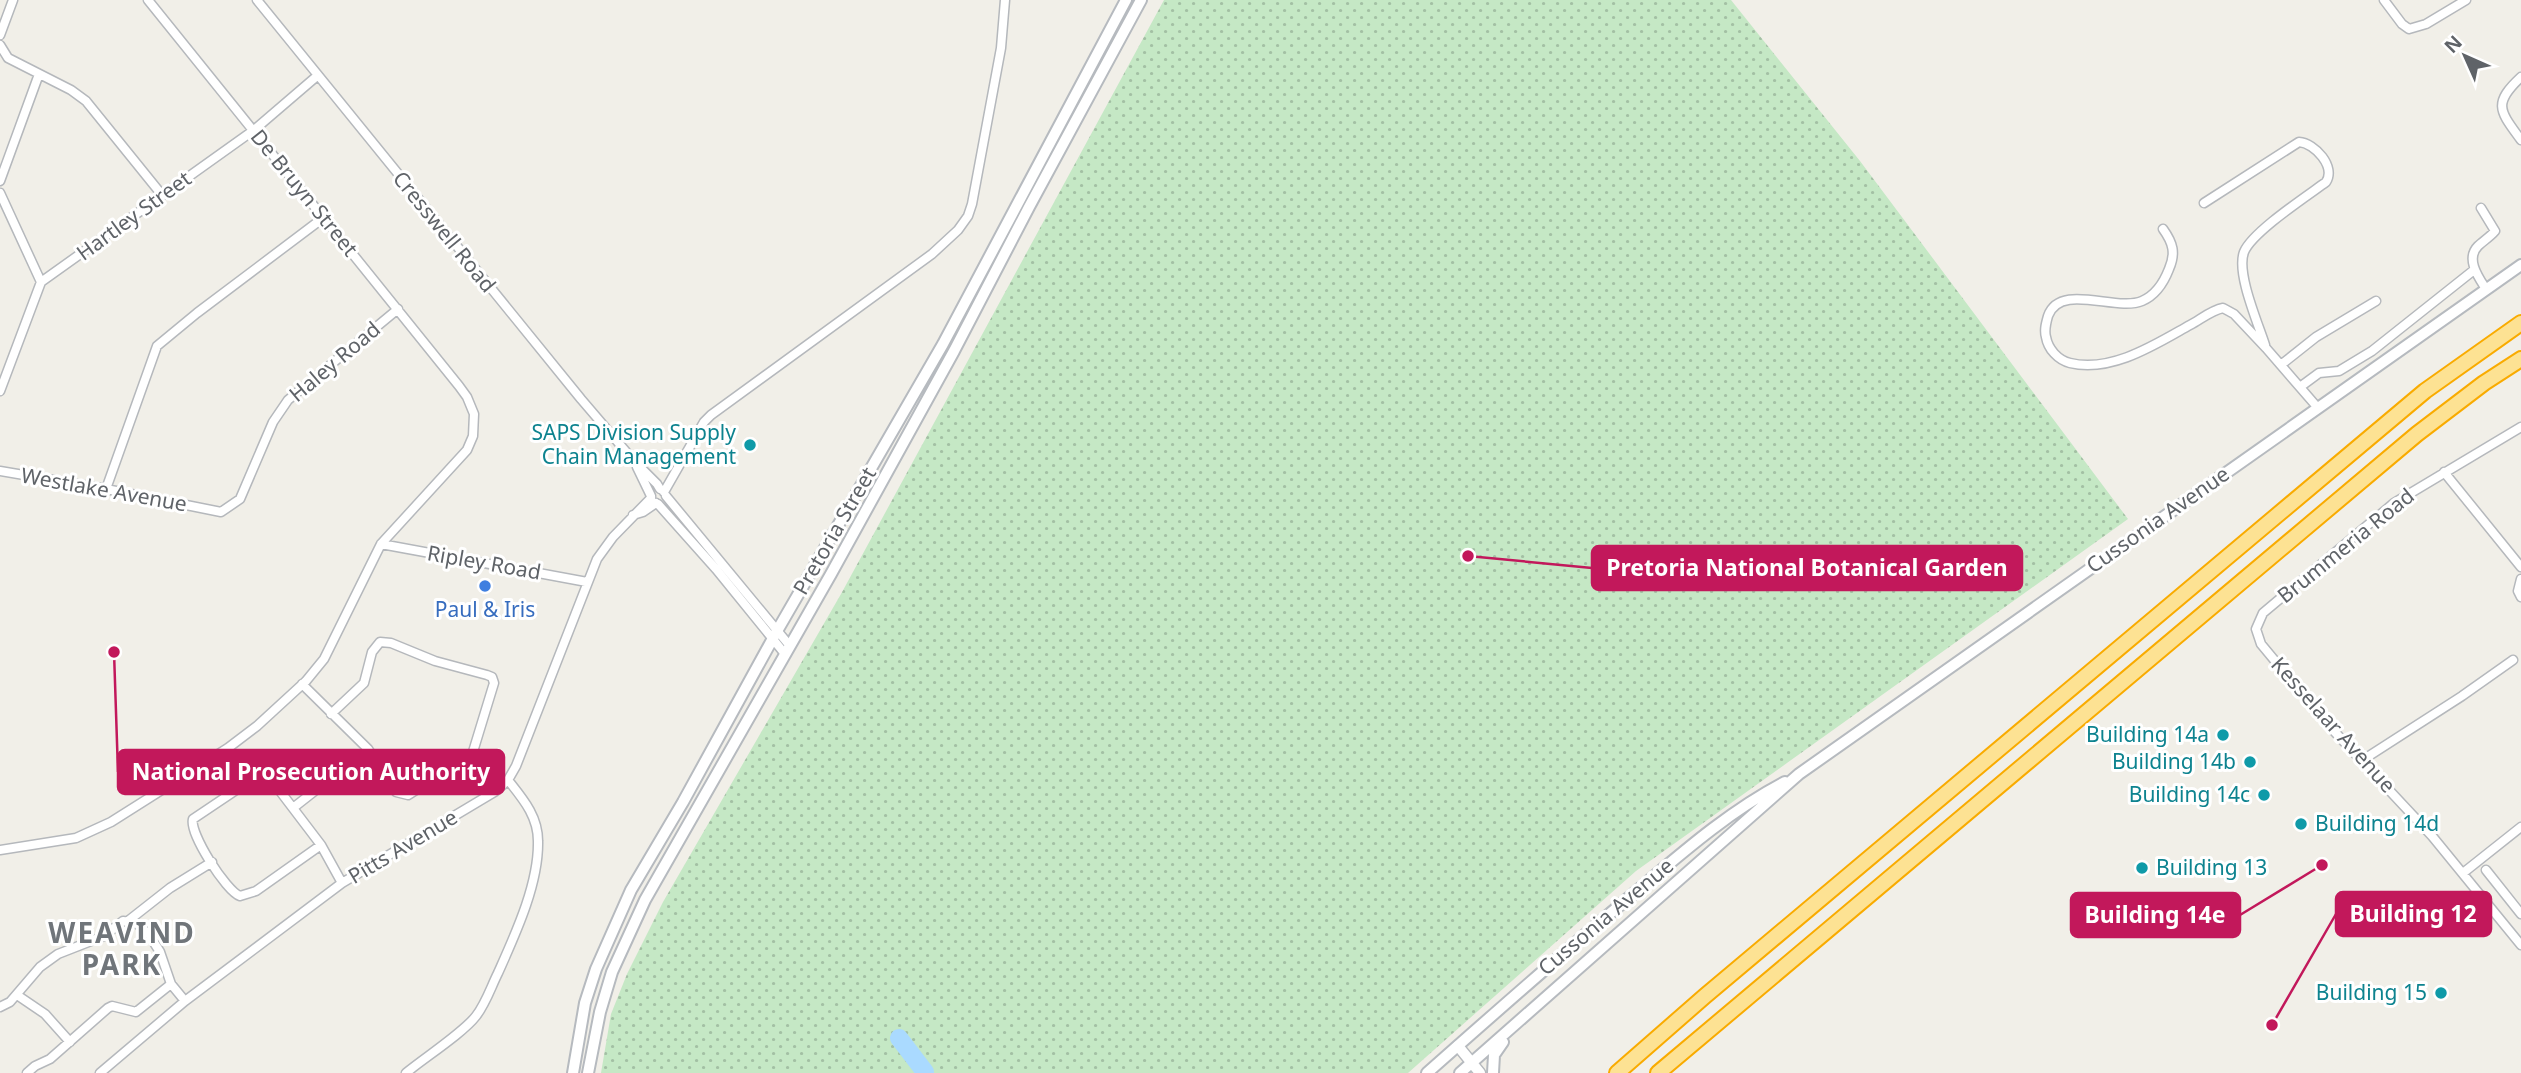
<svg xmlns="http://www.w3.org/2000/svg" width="2521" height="1073" viewBox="0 0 2521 1073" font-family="'Noto Sans',sans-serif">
	<defs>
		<pattern id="grass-dots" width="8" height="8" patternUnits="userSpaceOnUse" patternTransform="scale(1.75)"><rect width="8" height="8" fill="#c5e8c5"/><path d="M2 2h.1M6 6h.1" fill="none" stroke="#a3c0a4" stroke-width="1.8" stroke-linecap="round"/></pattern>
	</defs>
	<rect width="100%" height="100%" fill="#f1efe8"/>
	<path fill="url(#grass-dots)" d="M1164 0H1731L1860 161 2128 519 1636 871 1408 1073H601L611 1014 627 974 663 902 841 594Z"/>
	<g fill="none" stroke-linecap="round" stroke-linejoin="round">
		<path stroke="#aadaff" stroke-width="18" d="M899 1038 925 1072"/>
		<g stroke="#b5b8bc" stroke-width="11">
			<path id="minor" d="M257 0 581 399 634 461 657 484 660 489
				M2384 0 2402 24 2409 29 2426 24 2466 0
				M0 35 13 0
				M0 45 8 58 71 90 86 101 162 195
				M2521 77C2492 104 2500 111 2521 140
				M0 181 39 74
				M0 193 41 282
				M2204 203 2299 142C2315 143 2336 167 2326 182 2307 196 2252 232 2244 252 2236 273 2258 323 2265 345
				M2481 208 2495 231C2490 237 2483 241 2478 246 2465 259 2479 278 2486 289
				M2163 229C2173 243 2176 253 2169 269 2164 282 2156 295 2142 301 2116 312 2060 282 2048 316 2046 323 2044 330 2046 337 2048 349 2058 360 2070 363 2112 373 2156 344 2190 325 2201 319 2212 310 2223 308L2234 314 2266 348 2318 408
				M2282 364 2316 337 2376 301
				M2300 387 2319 373 2339 371 2372 351 2474 270
				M0 391 41 282 254 130 317 76
				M2521 427 2394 503 2263 613 2256 629 2261 644 2300 691 2332 729 2432 836 2521 945
				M637 467 651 496
				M0 471 106 489 221 512 240 499 273 422 288 400 398 309
				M2444 472 2521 567
				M106 489 157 346 197 313 323 218
				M664 492 704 422 711 415 932 254 958 230 968 216 972 204 1001 48 1005 0
				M666 496 790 646
				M658 504 716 569 785 654
				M633 515 643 512 656 503
				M381 544 587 582
				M2521 579 2518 591 2521 597
				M302 684 368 749 396 792 408 795 472 755 494 683 492 677 487 675 435 661 391 643 380 642 372 652 364 683 331 714
				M472 755 491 794
				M2361 761 2462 696 2513 660
				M293 808 368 749
				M321 845 256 891 240 896C226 891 189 833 193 819L257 776 267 774 321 845 342 883
				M0 850 76 838 111 822 228 748 257 726 306 681 324 659 381 544 467 450 473 436 474 414 467 397 459 386 148 0
				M2486 870 2521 914
				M2463 873 2521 827
				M128 921 170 888 212 862
				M17 995 45 1014 70 1042
				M0 1007 10 1002 40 967 58 954 104 936 123 921 136 923 148 933 160 952 171 984 185 1001
				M27 1073 35 1066 50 1059 108 1008 112 1006 136 1012 171 984
				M100 1073 185 1001 342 883 496 791 508 780 516 766 597 559 613 537 651 498
				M406 1073C424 1058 463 1033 476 1016 486 1003 491 987 498 973 515 935 539 884 538 841 538 816 523 799 508 780"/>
		</g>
		<g stroke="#b5b8bc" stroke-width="13">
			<path id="tertiary" d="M1458 1046 1480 1073"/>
		</g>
		<g stroke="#b6babf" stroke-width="14">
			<path id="secondary" d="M573 1073 585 1003 596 969 631 890 683 802 777 631 943 344 1126 0
				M588 1073 600 1012 612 972 645 900 831 574 954 351 1029 207 1141 0
				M1427 1073C1497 1011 1566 950 1638 890 1684 851 1731 810 1785 782
				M1460 1073 1799 774 2521 265
				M1493 1073 1494 1055 1503 1042"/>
		</g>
		<g stroke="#f9ab00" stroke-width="18">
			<path id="motorway" d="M1617 1073 1705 996 2425 391 2521 323
				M1658 1073 2417 434 2484 383 2521 359"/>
		</g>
		<use href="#minor" stroke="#fff" stroke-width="8"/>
		<use href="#tertiary" stroke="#fff" stroke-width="10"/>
		<use href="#secondary" stroke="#fff" stroke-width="10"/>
		<use href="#motorway" stroke="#fde293" stroke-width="14"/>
	</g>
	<g fill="#0f9aa8" stroke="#fff" stroke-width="2.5">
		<circle cx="750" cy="445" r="7"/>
		<circle cx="2223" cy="735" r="7"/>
		<circle cx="2250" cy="762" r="7"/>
		<circle cx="2264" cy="795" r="7"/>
		<circle cx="2301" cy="824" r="7"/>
		<circle cx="2142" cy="868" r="7"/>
		<circle cx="2441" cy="993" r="7"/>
	</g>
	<circle fill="#3f7fe0" stroke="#fff" stroke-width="2.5" cx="485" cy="586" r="7"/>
	<g text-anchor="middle" stroke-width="6" stroke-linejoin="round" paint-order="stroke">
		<g font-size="21" fill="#5f6368" stroke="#fff">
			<text transform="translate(304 193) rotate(51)" y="7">De Bruyn Street</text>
			<text transform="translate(134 216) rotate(-36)" y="7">Hartley Street</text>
			<text transform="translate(444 232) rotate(51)" y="7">Cresswell Road</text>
			<text transform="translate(335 362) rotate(-40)" y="7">Haley Road</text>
			<text transform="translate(104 490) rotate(10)" y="7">Westlake Avenue</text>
			<text transform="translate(2158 520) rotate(-35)" y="7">Cussonia Avenue</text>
			<text transform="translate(835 531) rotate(-60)" y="7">Pretoria Street</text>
			<text transform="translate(2346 546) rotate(-39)" y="7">Brummeria Road</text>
			<text transform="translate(484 563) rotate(10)" y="7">Ripley Road</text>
			<text transform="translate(2333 725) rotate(48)" y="7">Kesselaar Avenue</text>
			<text transform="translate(403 847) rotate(-31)" y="7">Pitts Avenue</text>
			<text transform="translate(1606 917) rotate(-40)" y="7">Cussonia Avenue</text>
		</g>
		<g font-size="21" fill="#0d838f" stroke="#fff" text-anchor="end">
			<text x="736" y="440">SAPS Division Supply<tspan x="736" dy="24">Chain Management</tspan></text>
			<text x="2209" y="742">Building 14a</text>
			<text x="2236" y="769">Building 14b</text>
			<text x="2250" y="802">Building 14c</text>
			<text x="2315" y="831" text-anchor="start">Building 14d</text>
			<text x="2156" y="875" text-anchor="start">Building 13</text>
			<text x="2427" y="1000">Building 15</text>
		</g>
		<g font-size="21" fill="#366cbe" stroke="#fff">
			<text x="485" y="617">Paul &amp; Iris</text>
		</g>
		<g font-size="28" font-weight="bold" letter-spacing="2" fill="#70757a" stroke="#fff">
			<text x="122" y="943">WEAVIND<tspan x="122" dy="32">PARK</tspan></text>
		</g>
	</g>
	<path fill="none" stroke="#c2185b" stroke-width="2.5" d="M1468 556L1592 568M114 652L118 772M2272 1025L2336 914M2322 865L2240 915"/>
	<g fill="#c2185b" stroke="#fff" stroke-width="2.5">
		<circle cx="1468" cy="556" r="7"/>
		<circle cx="114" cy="652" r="7"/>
		<circle cx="2272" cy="1025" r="7"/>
		<circle cx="2322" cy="865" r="7"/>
	</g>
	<g fill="#c2185b" stroke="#c2185b" stroke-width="2.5">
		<rect x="1592" y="546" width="430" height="44" rx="7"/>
		<rect x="118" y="750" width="386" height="44" rx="7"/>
		<rect x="2336" y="892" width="155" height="44" rx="7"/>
		<rect x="2071" y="893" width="169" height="44" rx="7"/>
	</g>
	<g font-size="23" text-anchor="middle" font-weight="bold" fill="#fff">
		<text x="1807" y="576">Pretoria National Botanical Garden</text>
		<text x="311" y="780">National Prosecution Authority</text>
		<text x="2413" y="922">Building 12</text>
		<text x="2155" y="923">Building 14e</text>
	</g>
	<g transform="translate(2465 56) rotate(315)" stroke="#ffffff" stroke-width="5" paint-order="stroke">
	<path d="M0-5L12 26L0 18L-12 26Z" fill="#5f6368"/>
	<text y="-10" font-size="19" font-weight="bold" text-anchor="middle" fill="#5f6368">N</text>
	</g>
</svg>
